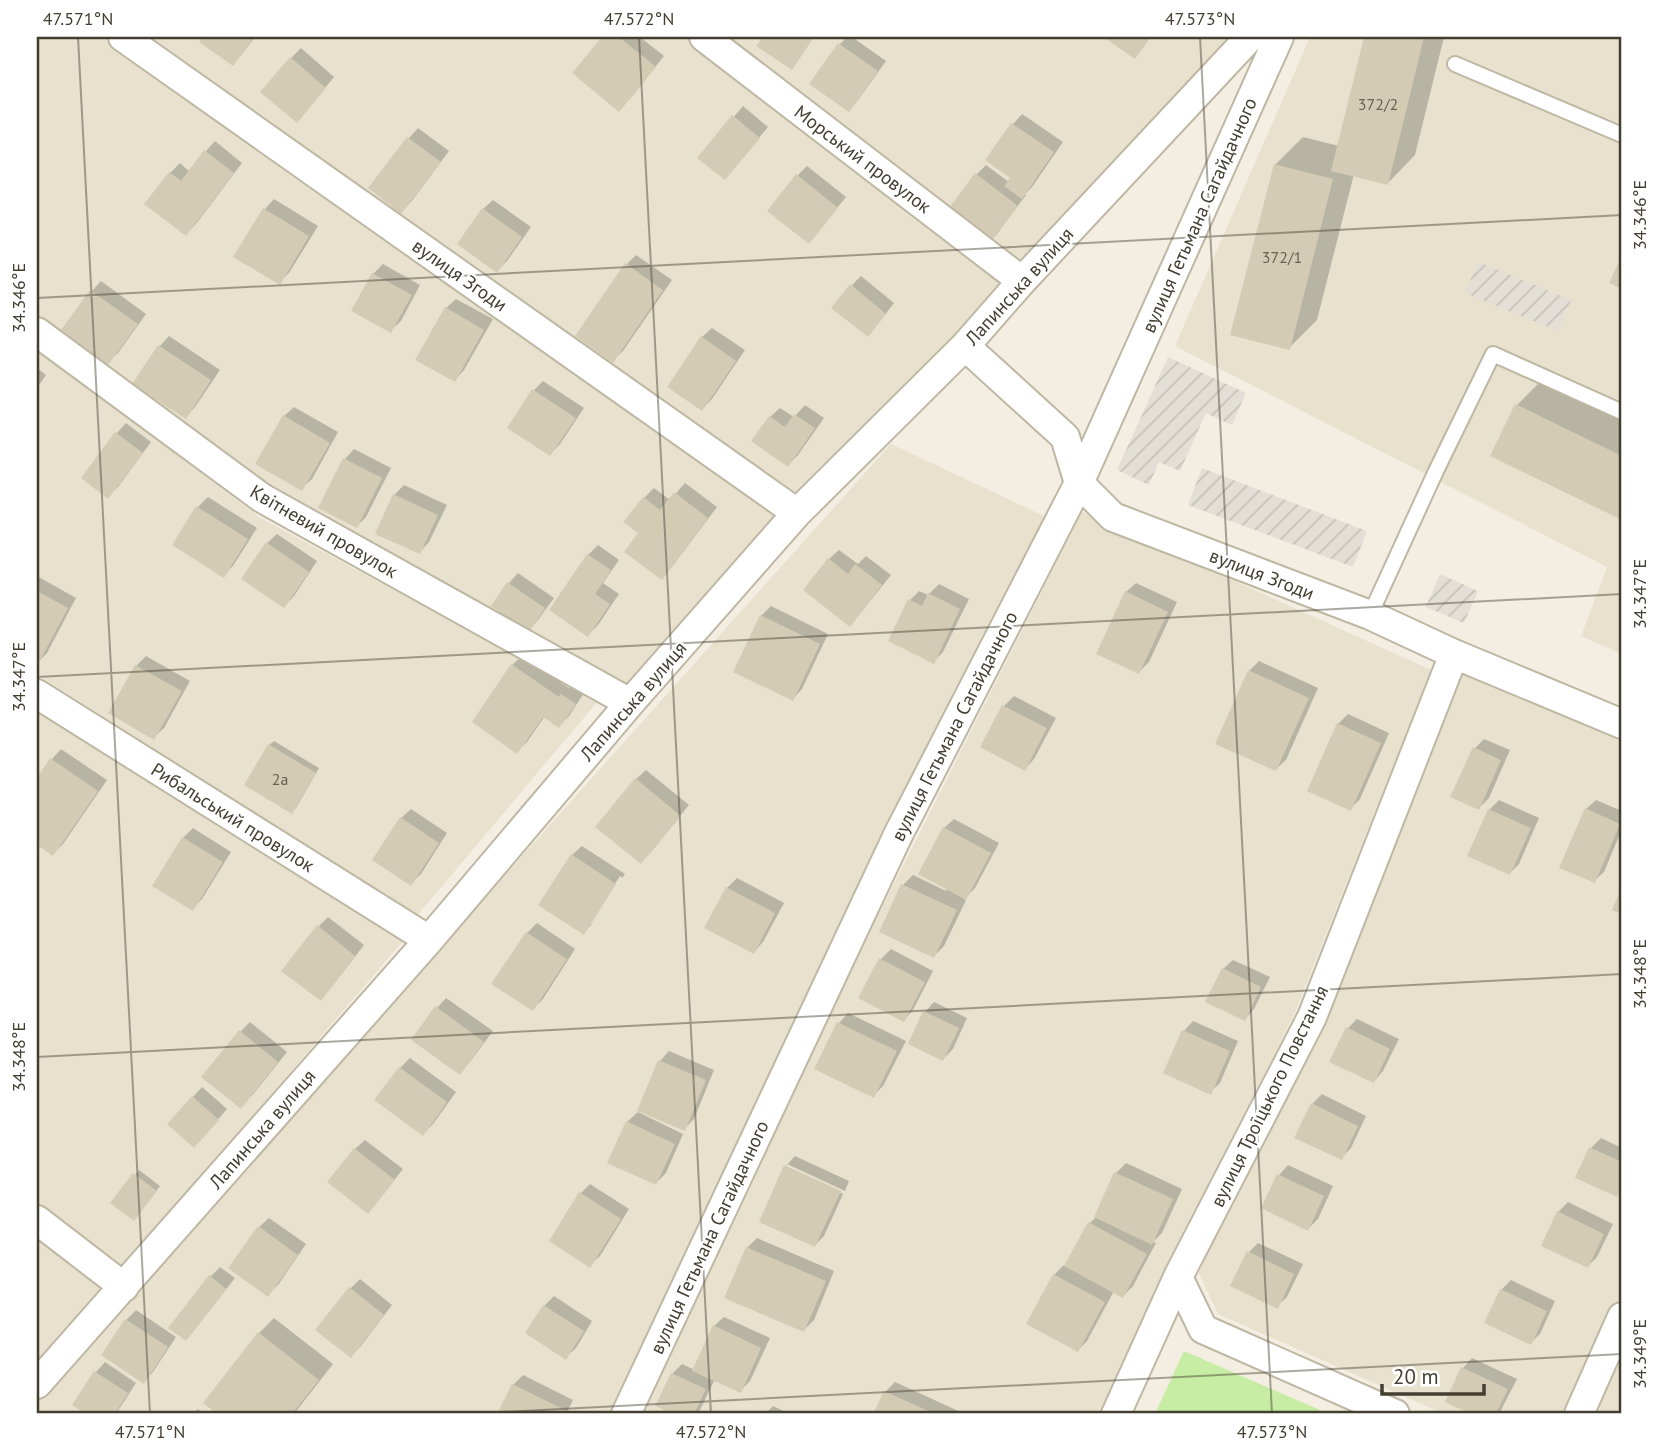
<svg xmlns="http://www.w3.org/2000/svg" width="1659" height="1451" viewBox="0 0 1659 1451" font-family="'PT Sans',sans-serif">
	<defs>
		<pattern id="industrial-furrows" width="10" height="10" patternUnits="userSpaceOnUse" patternTransform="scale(1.75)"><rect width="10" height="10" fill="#e4dfd6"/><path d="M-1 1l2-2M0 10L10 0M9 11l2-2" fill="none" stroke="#c5c0b8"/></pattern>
	</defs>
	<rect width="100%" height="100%" fill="#f3eee1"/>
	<path fill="#e7e1ce" d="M37 37H112L793 513 630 700 264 494 37 324Z
		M136 37H687L1016 281 794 508Z
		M711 37H1244L1022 278Z
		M1310 37H1622V654L1581 636 1607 567 1175 346Z
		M37 349 259 517 598 701 416 917 37 674Z
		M891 444 1046 517 807 1002 609 1414H37V1398Z
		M1082 512 1431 670 1296 1010 1166 1275 1103 1414H643L824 1022Z
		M1457 663 1622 732V1414H1444L1218 1314 1199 1273Z
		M37 709 403 941 121 1269 37 1204Z
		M37 1232 107 1287 37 1367Z"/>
	<path fill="url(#industrial-furrows)" d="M1478 262 1571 300 1558 331 1465 293Z
		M1168 357 1246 393 1232 425 1206 413 1180 471 1159 462 1149 485 1117 470Z
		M1202 468 1367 531 1353 567 1188 505Z
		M1440 574 1478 591 1464 623 1426 607Z"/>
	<path fill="#c7eca4" d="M1184 1351 1329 1414H1155Z"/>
	<path fill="#0003" d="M205 37H255L242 54 233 64 201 42Z
		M604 37H640L664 56 629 100 575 73Z
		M847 37H852L886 61 858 100 848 110 840 44Z
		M1365 37H1444L1415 155 1388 183 1354 174 1317 320 1289 348 1275 165 1303 137 1339 146Z
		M301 48 334 77 306 111 291 58Z
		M743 106 768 127 725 178 700 157Z
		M1022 114 1063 142 1032 187 1025 194 1026 195 996 235 986 245 976 175 986 165 1009 182 1013 177 988 160 1013 124Z
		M418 128 449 151 411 202 401 212 370 188 409 138Z
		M215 141 242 163 196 224 186 234 170 173 180 163 190 172 206 151Z
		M807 166 846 197 809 242 797 176Z
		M274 199 318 226 289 273 279 282 236 256 265 209Z
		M493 200 531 227 507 261 497 271 483 209Z
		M636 255 672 280 623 351 613 360 626 265Z
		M383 264 420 285 401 321 391 330 373 274Z
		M861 276 894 303 877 325 852 285Z
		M101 281 146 314 118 353 108 362 63 329 92 291Z
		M456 299 493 319 464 370 455 380 446 308Z
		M712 328 745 350 712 399 702 409V337Z
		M169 336 220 370 195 407 186 417 135 383 160 346Z
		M37 368 46 375 37 388Z
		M1544 378 1622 415V518L1493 455 1517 405Z
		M543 381 584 408 560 444 550 454 533 391Z
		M805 405 824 418 798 455 788 465 770 417 780 408 794 417Z
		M294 407 338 432 312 479 302 488 284 416Z
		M126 423 151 442 118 487 108 496 83 478 117 433Z
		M354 449 391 468 366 517 357 526 320 507 345 459Z
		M685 483 717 507 671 568 661 578 640 533 644 498 654 488 670 500Z
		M404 485 447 505 429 542 420 552 394 495Z
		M208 497 257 528 233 566 224 575 174 544 198 507Z
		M277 534 317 561 294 596 284 606 267 543Z
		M598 545 619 560 603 583 619 594 598 625 588 635V555Z
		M839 550 858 564 866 556 891 575 859 615 829 559Z
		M518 573 554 598 538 620 528 630 509 583Z
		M37 576 76 598 47 653 37 663Z
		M1136 583 1177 602 1149 662 1139 672 1126 592Z
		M939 584 969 599 943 652 933 662 910 600 919 591 928 595Z
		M771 606 828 634 802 689 793 699 761 616Z
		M146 656 190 681 164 728 154 737 136 666Z
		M522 656 569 688 572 685 584 693 569 716 559 726 545 716 527 742 517 751 512 665Z
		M1259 661 1318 688 1286 760 1276 769 1249 671Z
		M1014 696 1056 718 1034 759 1025 769 982 746 1004 706Z
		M1348 714 1389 733 1360 799 1350 809 1338 724Z
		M1484 739 1510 750 1489 798 1479 808 1474 749Z
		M274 741 319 768 296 808 292 812 269 745Z
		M61 749 107 780 63 844 53 854 37 843V781L52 759Z
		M646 770 689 805 651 852 636 779Z
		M1499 800 1539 818 1519 864 1510 873 1489 810Z
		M1596 800 1622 811V829L1604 872 1594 881 1586 809Z
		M411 809 447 833 421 874 411 883 401 818Z
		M954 819 999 843 975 888 964 899 966 900 944 946 934 956 881 931 903 885 913 875 946 891 947 888 944 828Z
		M193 828 231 852 202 899 192 909 183 838Z
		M582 846 625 874 622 878 620 876 589 924H592L583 933 572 855Z
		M737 878 784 903 763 942 754 952 727 888Z
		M328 917 364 945 330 989 320 999 318 927Z
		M537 923 575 949 543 999 533 1009 494 984 527 933Z
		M891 949 933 971 913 1010 904 1020 861 997 881 959Z
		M1233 960 1270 977 1254 1009 1245 1019 1223 969Z
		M446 998 493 1031 469 1063 460 1073 437 1008Z
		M934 1002 967 1018 953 1049 943 1059 925 1012Z
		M848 1013 906 1041 883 1086 873 1096 839 1023Z
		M1357 1019 1399 1039 1383 1071 1374 1081 1347 1029Z
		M1193 1021 1238 1041 1220 1083 1210 1092 1165 1073 1184 1031Z
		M250 1022 287 1052 251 1097 240 1032Z
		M669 1051 714 1070 694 1119 684 1129 660 1061Z
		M410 1058 456 1092 433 1124 423 1134 400 1068Z
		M202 1087 227 1109 204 1136 193 1097Z
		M1322 1094 1366 1116 1351 1148 1341 1158 1312 1104Z
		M638 1112 683 1134 666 1173 656 1183 627 1122Z
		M1601 1138 1622 1148V1189L1616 1195 1578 1177 1591 1148Z
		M365 1140 403 1169 377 1202 355 1149Z
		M795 1156 849 1181 845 1191 787 1164V1168L843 1194 824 1236 815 1245 761 1221 786 1166Z
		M1126 1163 1182 1189 1162 1233 1153 1242 1156 1243 1133 1286 1123 1296 1114 1291 1087 1341 1078 1350 1028 1324 1054 1275 1064 1265 1066 1266 1090 1223 1096 1217 1116 1173Z
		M1288 1165 1333 1186 1318 1219 1308 1229 1279 1175Z
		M139 1170 160 1186 138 1215 113 1203Z
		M590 1184 629 1209 600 1256 590 1265 581 1193Z
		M1568 1202 1613 1224 1597 1257 1588 1266 1558 1212Z
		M269 1218 306 1244 278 1285 268 1294 259 1227Z
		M757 1238 834 1271 814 1320 804 1330 747 1248Z
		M1258 1243 1303 1264 1287 1297 1277 1306 1249 1252Z
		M220 1267 235 1278 195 1329 186 1339 210 1277Z
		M360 1279 392 1305 361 1346 351 1355 350 1289Z
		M1511 1280 1555 1301 1540 1334 1530 1343 1501 1290Z
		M554 1296 592 1321 576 1348 566 1357 544 1306Z
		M136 1310 176 1337 153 1372 144 1381 126 1320Z
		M724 1317 770 1338 750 1381 740 1391 715 1379 700 1410 696 1414H678L658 1405 672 1374 682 1364 695 1370 714 1326Z
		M274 1318 333 1364 294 1414H220L205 1403 259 1333Z
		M1472 1358 1517 1379 1499 1414H1476L1447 1401 1463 1368Z
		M105 1362 136 1383 116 1414H89L74 1405 96 1372Z
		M523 1375 573 1400 566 1414H499L513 1385Z
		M895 1382 965 1414H875L885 1392Z
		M773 1406 790 1414H765Z
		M198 1409 205 1414H193Z"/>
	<path fill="#d4cbb5" d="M203 37H254L233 66 199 42Z
		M602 37H619L656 67 619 112 572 73Z
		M763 37H814L792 70 756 46Z
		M1103 37H1151L1135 59Z
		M1364 37H1424L1388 185 1331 171Z
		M838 43 878 71 849 112 809 84Z
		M290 57 326 88 297 123 260 92Z
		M732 115 760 138 725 180 697 158Z
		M1011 123 1054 152 1022 199 1004 186 1010 178 985 160Z
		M407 137 441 162 401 214 368 188Z
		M204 150 234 173 186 236 144 204 169 172 181 181Z
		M1274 164 1333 179 1290 350 1230 335Z
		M975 173 1018 206 986 247 944 215Z
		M796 174 838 208 809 244 767 211Z
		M263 208 309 236 280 285 233 257Z
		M482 208 522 237 497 273 457 244Z
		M1622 255V289L1609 283Z
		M625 263 663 290 613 363 575 336Z
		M372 273 412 295 391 333 351 311Z
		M850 284 886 314 868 337 831 308Z
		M90 290 138 324 108 365 61 330Z
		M445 307 484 330 455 382 415 360Z
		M701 336 736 361 702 411 667 387Z
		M158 345 211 380 186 419 132 384Z
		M532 389 576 418 550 456 507 428Z
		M1515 404 1622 456V520L1490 456Z
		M794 414 815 428 788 467 751 441 769 416 785 427Z
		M283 415 330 443 302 491 255 464Z
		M115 432 143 453 108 499 81 478Z
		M343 458 382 478 357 528 318 508Z
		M674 492 708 518 662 580 624 552 638 533 623 522 643 497 660 510Z
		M393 494 438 515 420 554 375 534Z
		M196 506 248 539 224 578 172 545Z
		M266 542 309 572 284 608 241 579Z
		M587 554 611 570 595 594 610 604 588 637 549 610Z
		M828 558 848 574 855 564 882 585 850 627 803 590Z
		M507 582 545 608 529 632 491 606Z
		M37 591 68 608 37 666Z
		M1125 591 1168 612 1139 674 1096 654Z
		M928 593 960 609 934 664 888 641 908 599 922 606Z
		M760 615 820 644 793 701 733 672Z
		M511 664 559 697 561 694 576 704 559 728 543 717 517 754 472 722Z
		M135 665 182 691 154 740 108 713Z
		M1248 670 1309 698 1276 771 1215 744Z
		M1002 705 1047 728 1025 771 980 747Z
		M1337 723 1381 743 1351 811 1307 791Z
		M268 744 316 773 292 814 244 785Z
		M1473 747 1501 760 1479 810 1450 797Z
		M50 758 98 791 53 856 37 845V778Z
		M635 778 681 816 641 864 595 827Z
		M1585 808 1620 824 1595 883 1559 868Z
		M1488 809 1531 828 1510 875 1467 856Z
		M400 817 439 843 411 886 372 860Z
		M943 827 991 853 966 900 918 874Z
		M182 837 223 862 193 911 152 886Z
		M571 854 616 884 584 935 538 905Z
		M901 884 957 910 934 958 879 932Z
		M1622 886V914L1612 910Z
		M726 887 775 913 754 954 704 928Z
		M317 925 355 956 321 1001 281 971Z
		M526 932 567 959 533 1011 491 984Z
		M879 958 925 982 904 1022 858 998Z
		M1222 968 1261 987 1245 1021 1205 1002Z
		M435 1006 484 1042 460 1075 411 1040Z
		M923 1011 959 1028 943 1061 908 1044Z
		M837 1022 897 1051 874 1098 814 1069Z
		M1346 1027 1390 1049 1374 1083 1329 1062Z
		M239 1030 278 1062 241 1109 201 1077Z
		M1182 1030 1230 1051 1211 1095 1163 1073Z
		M658 1060 706 1080 685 1131 637 1111Z
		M399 1067 447 1102 423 1136 374 1100Z
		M192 1096 219 1120 194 1148 167 1124Z
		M1311 1103 1358 1126 1342 1160 1294 1138Z
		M626 1121 675 1144 656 1185 607 1163Z
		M1589 1147 1622 1162V1186L1617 1197 1575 1178Z
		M354 1148 395 1180 368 1214 327 1182Z
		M784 1165 841 1191 815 1247 759 1222Z
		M1114 1172 1173 1199 1152 1245 1094 1217Z
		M133 1173 157 1191 134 1221 110 1203Z
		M1277 1174 1324 1196 1308 1231 1261 1208Z
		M579 1192 621 1219 590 1268 549 1241Z
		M1557 1211 1604 1234 1588 1268 1541 1246Z
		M1088 1222 1147 1254 1123 1298 1064 1266Z
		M258 1226 298 1255 268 1297 228 1268Z
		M746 1247 826 1281 804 1332 724 1298Z
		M1247 1251 1294 1274 1278 1309 1230 1286Z
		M1053 1274 1105 1302 1078 1352 1026 1324Z
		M209 1275 226 1289 186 1341 168 1328Z
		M349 1287 384 1315 351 1358 315 1330Z
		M1500 1289 1547 1311 1531 1345 1484 1323Z
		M543 1305 584 1331 566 1360 525 1333Z
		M125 1319 168 1347 144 1384 101 1355Z
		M713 1325 761 1348 741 1393 692 1371Z
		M258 1332 319 1380 292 1414H217L203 1403Z
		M1461 1367 1508 1389 1496 1414H1471L1445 1402Z
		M94 1371 128 1393 115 1414H86L72 1405Z
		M671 1373 706 1389 694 1414H674L655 1406Z
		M512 1384 565 1410 563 1414H497Z
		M884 1391 935 1414H873Z"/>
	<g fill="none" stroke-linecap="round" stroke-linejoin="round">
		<g stroke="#beb7a3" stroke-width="18">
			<path id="service" d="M1455 64 1622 135
				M1370 615 1436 471 1493 354 1622 412"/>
		</g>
		<g stroke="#beb7a3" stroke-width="32">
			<path id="minor" d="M123 37 797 513
				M704 37 1022 281
				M37 332 262 498 630 703
				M965 346 1065 437 1079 483 1113 517 1370 615 1454 654 1622 724
				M37 694 429 940
				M37 1220 124 1287
				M1178 1277 1203 1329 1395 1414
				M37 1384 429 940 630 703 797 513 965 346 1022 281 1250 37
				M626 1414 898 835 1079 483 1279 37
				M1116 1414 1178 1277 1312 1017 1454 654
				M1579 1414 1622 1317"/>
		</g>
		<use href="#service" stroke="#fff" stroke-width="14"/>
		<use href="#minor" stroke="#fff" stroke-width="28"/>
	</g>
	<path fill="none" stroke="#443e31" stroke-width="2" stroke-opacity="0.45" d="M78 37 150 1414M639 37 711 1414M1200 37 1272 1414M37 298 1622 215M37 677 1622 594M37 1057 1622 974M464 1414 1622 1354"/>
	<g text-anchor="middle" stroke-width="5" stroke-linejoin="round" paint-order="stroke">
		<g font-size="16" fill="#686152">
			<text x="1378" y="110">372/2</text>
			<text x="1282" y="263">372/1</text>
			<text x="280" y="785">2а</text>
		</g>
		<g font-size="19" fill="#443e31" stroke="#fff">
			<text transform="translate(863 159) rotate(37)" y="7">Морський провулок</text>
			<text transform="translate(1199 215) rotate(-66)" y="7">вулиця Гетьмана Сагайдачного</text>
			<text transform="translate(460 275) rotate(35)" y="7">вулиця Згоди</text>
			<text transform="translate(1019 286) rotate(-48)" y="7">Лапинська вулиця</text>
			<text transform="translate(324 531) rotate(30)" y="7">Квітневий провулок</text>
			<text transform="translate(1262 574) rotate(21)" y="7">вулиця Згоди</text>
			<text transform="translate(633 701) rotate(-49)" y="7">Лапинська вулиця</text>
			<text transform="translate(954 726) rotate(-63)" y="7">вулиця Гетьмана Сагайдачного</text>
			<text transform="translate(233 817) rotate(32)" y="7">Рибальський провулок</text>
			<text transform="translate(1269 1096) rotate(-64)" y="7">вулиця Троїцького Повстання</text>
			<text transform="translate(262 1129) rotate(-49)" y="7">Лапинська вулиця</text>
			<text transform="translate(709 1237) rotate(-65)" y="7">вулиця Гетьмана Сагайдачного</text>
		</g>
	</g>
	<rect width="1659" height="1451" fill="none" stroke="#ffffff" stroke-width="77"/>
	<path d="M1382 1384v10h102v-10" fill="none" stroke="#443e31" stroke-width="3.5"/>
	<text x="1393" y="1384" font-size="21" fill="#443e31" stroke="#ffffff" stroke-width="5" paint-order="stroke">20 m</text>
	<rect x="38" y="38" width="1582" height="1374" fill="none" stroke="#443e31" stroke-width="2.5"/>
	<g font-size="18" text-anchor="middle" fill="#443e31">
		<text x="78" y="25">47.571°N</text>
		<text x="639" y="25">47.572°N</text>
		<text x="1200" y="25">47.573°N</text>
		<text transform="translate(1640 215) rotate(-90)" y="6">34.346°E</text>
		<text transform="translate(19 298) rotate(-90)" y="6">34.346°E</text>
		<text transform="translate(1640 594) rotate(-90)" y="6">34.347°E</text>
		<text transform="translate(19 677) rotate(-90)" y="6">34.347°E</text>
		<text transform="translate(1640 974) rotate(-90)" y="6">34.348°E</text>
		<text transform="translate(19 1057) rotate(-90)" y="6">34.348°E</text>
		<text transform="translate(1640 1354) rotate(-90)" y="6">34.349°E</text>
		<text x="150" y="1438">47.571°N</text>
		<text x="711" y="1438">47.572°N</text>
		<text x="1272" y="1438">47.573°N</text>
	</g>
</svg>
